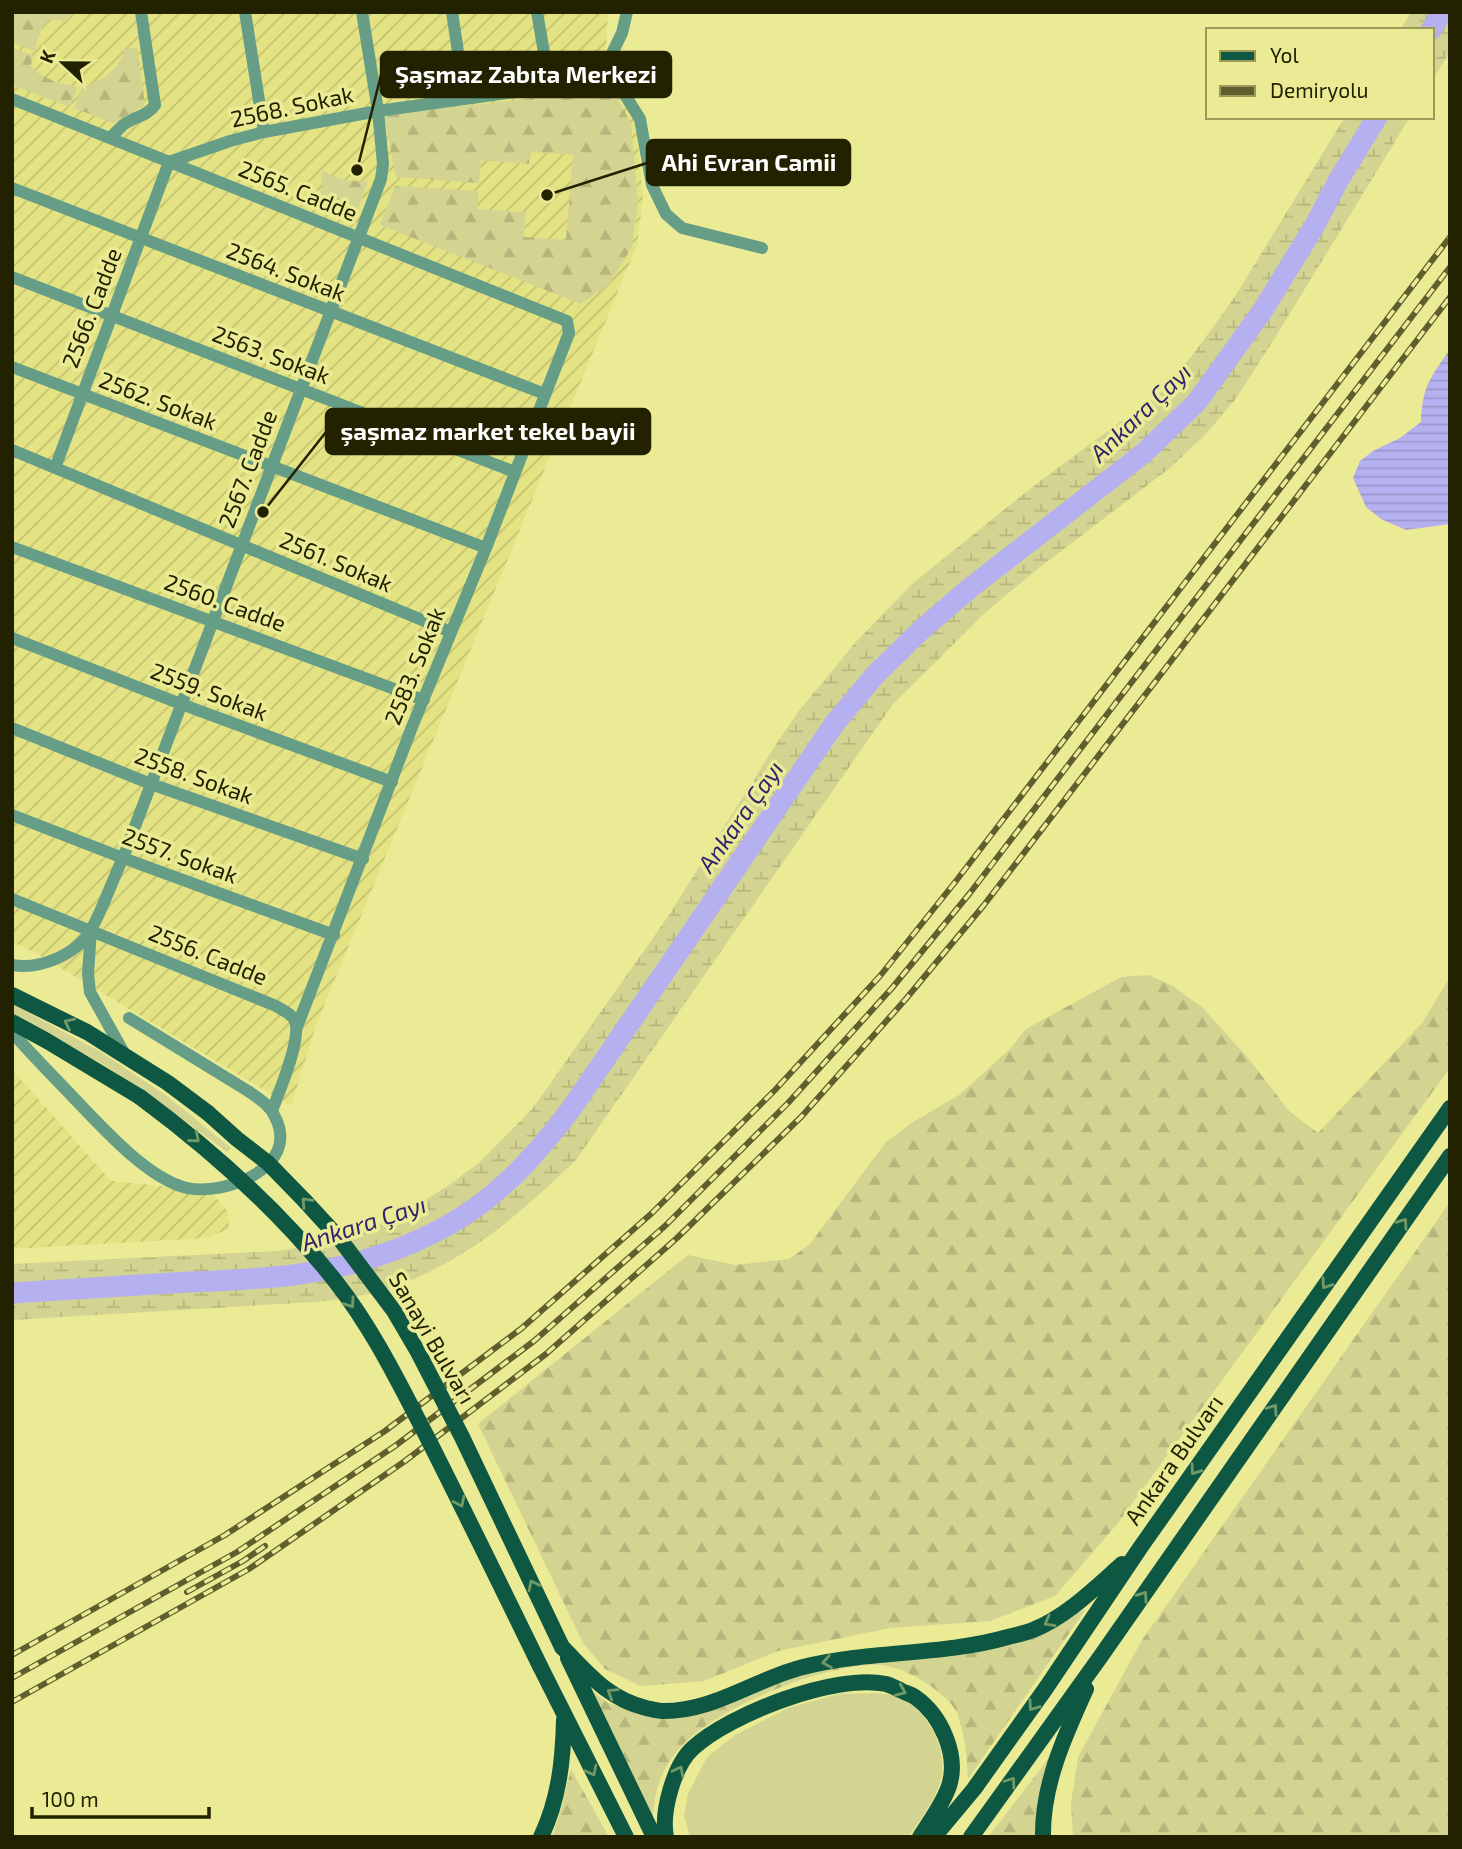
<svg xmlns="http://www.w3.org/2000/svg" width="1462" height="1849" viewBox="0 0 1462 1849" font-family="'Exo 2',sans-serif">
	<defs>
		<pattern id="industrial-furrows" width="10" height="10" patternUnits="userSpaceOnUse" patternTransform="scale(1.75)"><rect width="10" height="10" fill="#e4e384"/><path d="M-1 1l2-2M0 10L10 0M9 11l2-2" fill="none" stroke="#c3c270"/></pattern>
		<pattern id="forest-firs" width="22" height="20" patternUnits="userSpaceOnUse" patternTransform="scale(1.75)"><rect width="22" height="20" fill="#d4d492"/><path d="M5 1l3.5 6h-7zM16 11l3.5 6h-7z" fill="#b6b67c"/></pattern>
		<pattern id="wetland-marsh" width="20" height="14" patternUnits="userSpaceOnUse" patternTransform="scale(1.75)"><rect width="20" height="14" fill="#d4d492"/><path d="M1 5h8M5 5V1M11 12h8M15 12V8" fill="none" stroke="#b6b67c"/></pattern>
		<pattern id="water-rules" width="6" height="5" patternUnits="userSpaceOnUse" patternTransform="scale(1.75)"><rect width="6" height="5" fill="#b5b0f0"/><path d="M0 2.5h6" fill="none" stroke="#9b97cc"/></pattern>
	</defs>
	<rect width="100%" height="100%" fill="#ebeb95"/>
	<path fill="url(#industrial-furrows)" d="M12 12H608L606 51 611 74 636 120 643 199 637 245 317 1023 291 1106 34 952 12 942Z
		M12 1068 15 1073 111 1181 211 1191 228 1212 229 1229 206 1238 12 1249Z"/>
	<path fill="#d4d492" d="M12 1004 101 1052 167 1096 231 1148 227 1152 155 1099 106 1066 12 1014Z
		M877 1693C886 1694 895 1695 903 1699 929 1714 948 1749 941 1779 935 1801 921 1819 908 1837H690L684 1816 688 1794 707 1757 735 1735 788 1708 838 1694Z"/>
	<path fill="url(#forest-firs)" d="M15 12H72L63 21 51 19 45 24 42 28 34 51 12 43V21Z
		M12 48 33 55 31 65C40 79 63 84 78 87L70 107 12 85Z
		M137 48 144 97V106L113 123 74 108 82 88C100 81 120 71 124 49Z
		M612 89 631 123 638 203 632 247 609 284 581 304 380 225 395 186 479 191 477 209 526 212 524 237 566 240 573 155 531 152 529 164 481 160 479 183 396 177 384 115Z
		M322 170C337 180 350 181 368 182L357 213 320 199Z
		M1149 975 1173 986 1203 1008 1249 1059 1289 1111 1318 1133 1422 1023 1450 977V1068L1118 1523 1055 1596 990 1621 890 1628 778 1651 704 1681 641 1686 605 1669 583 1643 478 1424 688 1255 735 1265 789 1259 810 1244 886 1142 913 1122 959 1095 1009 1050 1026 1029 1121 977Z
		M1450 1202V1837H1073L1071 1803 1078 1757 1142 1640Z
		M1086 1609 968 1779C967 1760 966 1744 961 1726 959 1722 959 1715 956 1711 944 1690 904 1667 881 1665 827 1662 714 1708 679 1749 662 1768 654 1791 653 1817L590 1696 593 1692 608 1703 640 1713 663 1716 784 1675 1033 1633Z
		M1059 1745 1048 1837H988Z
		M571 1769 609 1837H552L562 1806Z"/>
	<path fill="url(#wetland-marsh)" d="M1411 12H1450V52L1432 81V30H1400Z
		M1345 117H1410L1276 336 1235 400 1205 435 1170 468 1039 568 987 611 893 704 576 1160C528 1206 485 1245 425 1274 412 1280 399 1287 384 1290 362 1296 338 1300 315 1302L12 1320V1264L278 1251 314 1245 359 1233 408 1211 449 1185 480 1162 533 1108 667 918 775 746 798 712 855 643 912 584 1036 484 1166 388 1194 353 1234 298Z"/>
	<path fill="url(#water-rules)" d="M1450 349V524L1406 530 1381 519 1366 507 1353 478 1360 461 1373 451 1400 438 1421 422C1422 386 1431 377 1450 349Z"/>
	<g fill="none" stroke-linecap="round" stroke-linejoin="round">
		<path stroke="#b5b0f0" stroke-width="21" d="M1431 30 1442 12
			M12 1293C65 1290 118 1286 171 1283 211 1281 252 1280 293 1275 356 1267 423 1245 475 1208 513 1181 543 1146 571 1109L835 723 875 675 920 631 970 588 1144 453 1197 402 1263 310 1315 225 1338 181 1377 117"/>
		<path stroke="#659d87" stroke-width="12" d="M245 12 264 132
			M452 12 465 99
			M537 12 550 87
			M601 76 622 33 627 12
			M12 99 567 321 569 333 486 548 412 727 297 1027
			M110 138C114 134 119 129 123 125 134 117 148 116 155 105L141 12
			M12 188 545 394
			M12 277 515 472
			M12 367 486 548
			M12 450 451 632
			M55 468 169 162 230 141 264 132 378 111 550 87 601 76 622 90 640 119 652 185 666 214 682 228 762 248
			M12 547 424 700
			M12 638 181 704 392 782
			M12 728 151 784 363 859
			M12 815 123 858 334 935
			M12 899 276 1006C282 1010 290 1013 294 1019 304 1035 278 1094 272 1111
			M91 930 88 974 90 992 124 1053
			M12 965C41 970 78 954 92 928 104 906 112 881 123 858L381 179 383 164 378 111 362 12
			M12 1032C31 1054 51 1074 71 1095 99 1124 147 1179 187 1188 226 1196 301 1167 275 1117 270 1105 258 1098 248 1091L129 1018"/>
		<path stroke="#0e5742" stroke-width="16" d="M12 995 87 1032 168 1083 208 1113
			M12 1022 47 1041 140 1097
			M562 1647C589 1674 608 1699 646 1708 651 1709 657 1711 662 1711 713 1712 755 1679 803 1667 870 1650 941 1656 1008 1637 1016 1635 1025 1633 1033 1630 1067 1616 1095 1588 1122 1564
			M568 1658 654 1837
			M540 1666 626 1837
			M541 1837C559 1799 563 1761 564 1720
			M666 1837C661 1812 674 1765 693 1748 730 1714 836 1673 886 1684 890 1685 896 1688 900 1690 905 1693 911 1694 915 1697 941 1715 959 1755 949 1786 943 1804 930 1821 920 1837
			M934 1837 974 1789 1046 1688 1140 1548 1450 1108
			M971 1837 1101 1656 1450 1156
			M1043 1837C1042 1785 1065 1735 1086 1689"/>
		<g stroke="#5f5f2e" stroke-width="6">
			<path id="rail" d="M187 1592 243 1561 265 1546
				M12 1655 225 1535 385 1431 522 1328 652 1213 775 1090 880 976 956 881 1450 237
				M12 1678 237 1552 395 1446 534 1341 665 1226 788 1103 892 988 970 893 1450 267
				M12 1702 249 1569 405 1461 546 1354 677 1238 802 1116 905 1000 984 905 1450 297"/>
		</g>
		<use href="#rail" stroke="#ebeb95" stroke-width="3.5" stroke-dasharray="10" stroke-linecap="butt"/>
		<path stroke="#0e5742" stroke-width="16" d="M140 1097C213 1151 280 1211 336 1282 372 1328 398 1381 425 1433 464 1510 502 1588 540 1666
			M208 1113 237 1139 268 1163 304 1200 339 1238 394 1311 418 1352 462 1437 562 1647"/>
	</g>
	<defs><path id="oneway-chevron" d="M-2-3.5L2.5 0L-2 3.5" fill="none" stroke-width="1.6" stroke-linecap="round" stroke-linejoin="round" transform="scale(1.75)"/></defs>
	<g stroke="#719a67">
		<use href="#oneway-chevron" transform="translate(69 1023) rotate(-154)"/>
		<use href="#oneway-chevron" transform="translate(195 1138) rotate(39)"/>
		<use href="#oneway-chevron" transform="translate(306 1202) rotate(-133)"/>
		<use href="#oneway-chevron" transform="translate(1403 1223) rotate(-55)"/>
		<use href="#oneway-chevron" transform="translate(1326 1284) rotate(125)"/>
		<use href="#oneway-chevron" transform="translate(350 1303) rotate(55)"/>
		<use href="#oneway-chevron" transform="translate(1273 1409) rotate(-55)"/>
		<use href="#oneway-chevron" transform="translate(1195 1470) rotate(125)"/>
		<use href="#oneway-chevron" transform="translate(460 1502) rotate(64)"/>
		<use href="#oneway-chevron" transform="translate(533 1585) rotate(-116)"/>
		<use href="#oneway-chevron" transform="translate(1143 1596) rotate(-55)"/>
		<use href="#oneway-chevron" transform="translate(1049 1622) rotate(151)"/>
		<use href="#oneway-chevron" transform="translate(827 1662) rotate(170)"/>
		<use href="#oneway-chevron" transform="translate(901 1691) rotate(24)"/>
		<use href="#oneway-chevron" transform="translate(612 1693) rotate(-148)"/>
		<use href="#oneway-chevron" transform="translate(1033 1706) rotate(125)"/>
		<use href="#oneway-chevron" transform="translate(592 1771) rotate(63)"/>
		<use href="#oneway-chevron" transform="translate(679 1771) rotate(-63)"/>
		<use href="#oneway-chevron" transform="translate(1011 1782) rotate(-54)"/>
	</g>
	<g text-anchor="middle" stroke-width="7" stroke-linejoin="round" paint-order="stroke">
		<g font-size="23" fill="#222100" stroke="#ebeb95">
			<text transform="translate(292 107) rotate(-12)" y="8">2568. Sokak</text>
			<text transform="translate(298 191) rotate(22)" y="8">2565. Cadde</text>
			<text transform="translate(286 272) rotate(21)" y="8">2564. Sokak</text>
			<text transform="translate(92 308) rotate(-69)" y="8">2566. Cadde</text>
			<text transform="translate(271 355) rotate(21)" y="8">2563. Sokak</text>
			<text transform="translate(158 401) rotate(21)" y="8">2562. Sokak</text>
			<text transform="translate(248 469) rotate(-69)" y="8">2567. Cadde</text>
			<text transform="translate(336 562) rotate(23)" y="8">2561. Sokak</text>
			<text transform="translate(225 603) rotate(20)" y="8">2560. Cadde</text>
			<text transform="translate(415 666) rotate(-68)" y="8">2583. Sokak</text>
			<text transform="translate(209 692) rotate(21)" y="8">2559. Sokak</text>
			<text transform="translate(194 776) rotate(20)" y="8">2558. Sokak</text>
			<text transform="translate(180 856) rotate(20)" y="8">2557. Sokak</text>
			<text transform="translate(208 955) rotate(22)" y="8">2556. Cadde</text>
			<text transform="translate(432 1338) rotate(60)" y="8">Sanayi Bulvarı</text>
			<text transform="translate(1174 1460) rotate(-55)" y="8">Ankara Bulvarı</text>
		</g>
		<g font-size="24" font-style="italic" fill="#33226c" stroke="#ebeb95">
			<text transform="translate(1141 413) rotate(-44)" y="8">Ankara Çayı</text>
			<text transform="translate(741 817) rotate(-55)" y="8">Ankara Çayı</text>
			<text transform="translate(364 1224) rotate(-18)" y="8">Ankara Çayı</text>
		</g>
	</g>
	<path fill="none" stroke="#222100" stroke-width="2.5" d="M357 170L381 75M547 195L647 163M263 512L326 432"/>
	<g fill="#222100" stroke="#ebeb95" stroke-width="2.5">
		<circle cx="357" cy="170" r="7"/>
		<circle cx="547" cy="195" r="7"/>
		<circle cx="263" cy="512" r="7"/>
	</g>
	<g fill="#222100" stroke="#222100" stroke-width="2.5">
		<rect x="381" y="52" width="290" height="45" rx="7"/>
		<rect x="647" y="140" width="203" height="45" rx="7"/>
		<rect x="326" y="409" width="324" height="45" rx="7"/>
	</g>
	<g font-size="24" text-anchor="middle" font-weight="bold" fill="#fff">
		<text x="526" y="83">Şaşmaz Zabıta Merkezi</text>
		<text x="749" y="171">Ahi Evran Camii</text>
		<text x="488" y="440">şaşmaz market tekel bayii</text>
	</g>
	<rect width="1462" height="1849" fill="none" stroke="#222100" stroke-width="28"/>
	<rect x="1206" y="28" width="228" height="91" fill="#ebeb95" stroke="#9b9a59" stroke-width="2"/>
	<rect x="1220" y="51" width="35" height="10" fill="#0e5742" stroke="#9b9a59" stroke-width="2"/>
	<text x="1270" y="63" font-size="21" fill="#222100">Yol</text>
	<rect x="1220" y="86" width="35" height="10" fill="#5f5f2e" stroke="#9b9a59" stroke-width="2"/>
	<text x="1270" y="98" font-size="21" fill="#222100">Demiryolu</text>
	<g transform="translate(63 63) rotate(292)" stroke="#ebeb95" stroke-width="5" paint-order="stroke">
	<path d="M0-5L12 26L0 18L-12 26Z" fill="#222100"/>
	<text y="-10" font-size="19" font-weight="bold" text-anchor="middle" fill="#222100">K</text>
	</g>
	<path d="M32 1807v10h177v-10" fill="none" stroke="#222100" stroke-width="3.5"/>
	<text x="42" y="1807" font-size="21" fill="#222100" stroke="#ebeb95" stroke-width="5" paint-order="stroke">100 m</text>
</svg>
